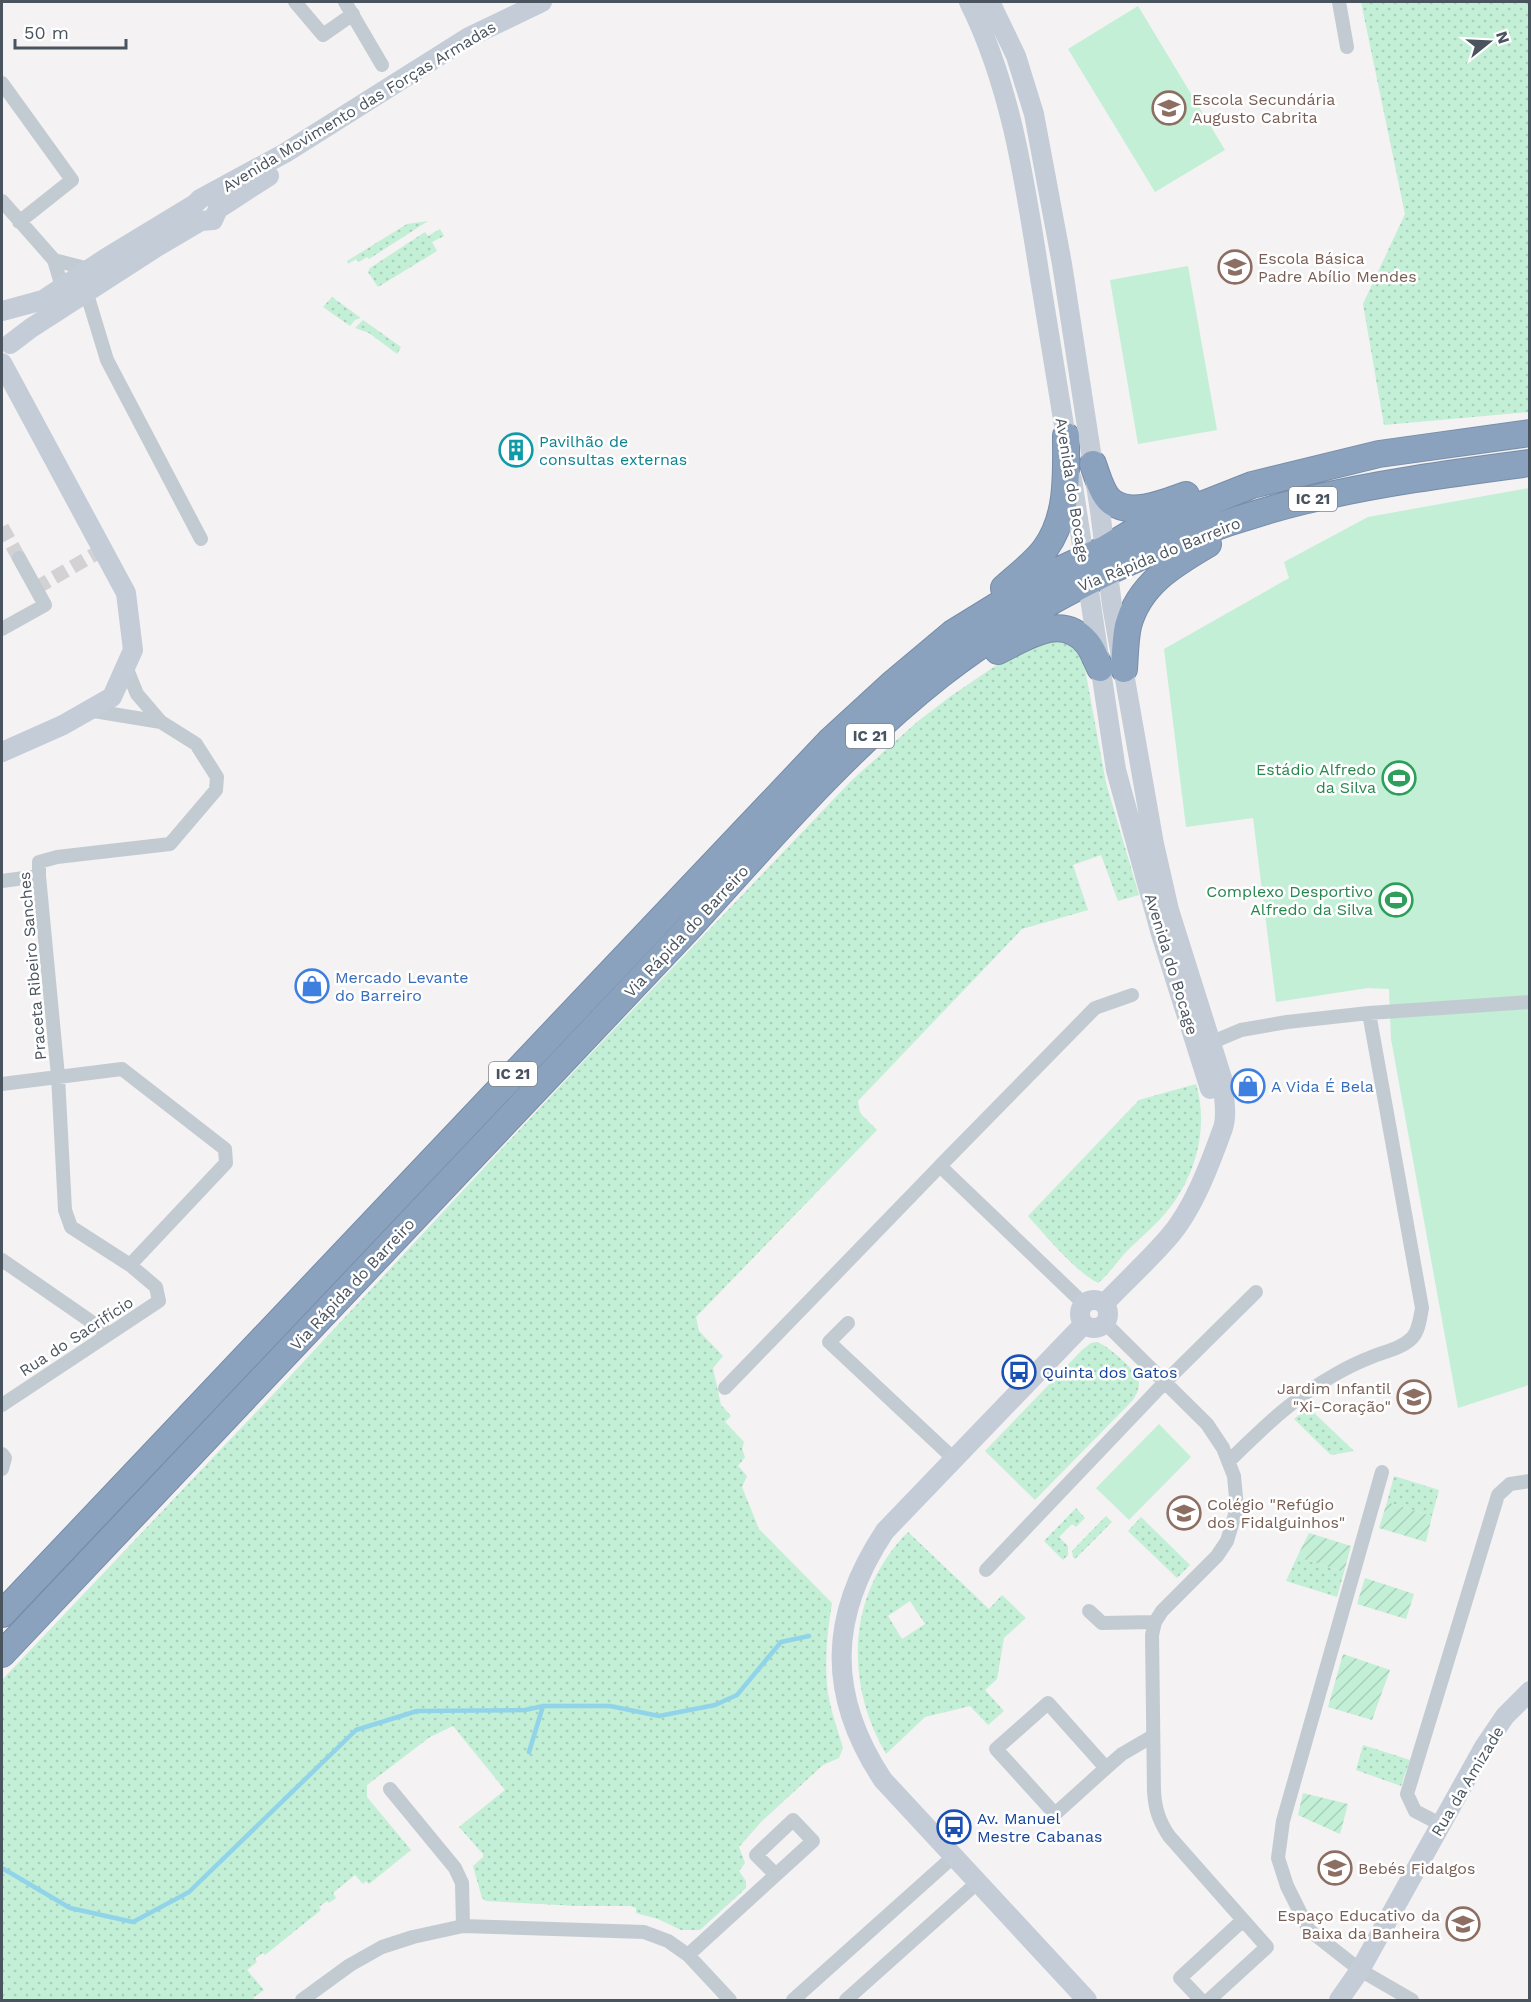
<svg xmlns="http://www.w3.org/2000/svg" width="1531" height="2002" viewBox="0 0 1531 2002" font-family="'Work Sans',sans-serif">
	<defs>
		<pattern id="grass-dots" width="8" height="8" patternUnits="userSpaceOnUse" patternTransform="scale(1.5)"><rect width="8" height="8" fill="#c2efd6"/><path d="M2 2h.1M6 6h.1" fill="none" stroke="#a8cfba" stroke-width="1.8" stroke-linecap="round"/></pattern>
		<pattern id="garden-furrows" width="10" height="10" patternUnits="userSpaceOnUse" patternTransform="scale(1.5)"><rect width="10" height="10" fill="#c2efd6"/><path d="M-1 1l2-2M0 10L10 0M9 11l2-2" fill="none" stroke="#a8cfba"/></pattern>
	</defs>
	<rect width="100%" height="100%" fill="#f4f2f2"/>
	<path fill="url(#grass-dots)" fill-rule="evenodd" d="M1361 2H1529V412L1384 425 1363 304 1405 214Z
		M428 221 369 259 367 257 359 262 356 259 348 264 347 261 407 224Z
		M440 229 444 236 432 242 437 251 378 287 368 272 370 268 425 232 428 236Z
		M332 297 361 318 355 320 350 326 323 307Z
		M363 320 401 347 397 354 369 333 355 328Z
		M1052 637 1071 640 1083 658 1106 783 1139 895 1118 901 1101 855 1073 865 1088 910 1022 929 858 1101 860 1113 877 1130 696 1317 699 1331 723 1356 713 1368 721 1405 731 1416 725 1422 744 1442 742 1449 745 1457 738 1466 747 1476 742 1487 759 1529 832 1603C827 1633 824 1663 828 1693 831 1712 838 1730 843 1748L839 1758 823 1765 761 1822 739 1847 745 1863 739 1871 746 1881V1888L700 1930H681L658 1919 636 1913V1908L630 1906H577L486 1901 482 1898 473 1866 483 1857V1854L459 1827 505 1790 453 1726 430 1737 367 1785V1797L411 1850 369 1884 366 1881 363 1884 355 1875 333 1893 336 1898 329 1903 327 1901 319 1907 321 1910 265 1955 263 1953 255 1959 257 1962 247 1970 264 1990 253 1998 255 2000H2V1680L280 1387 578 1067 852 780 917 722 951 696 1004 660Z
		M1196 1084C1209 1127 1196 1175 1168 1210 1156 1225 1140 1238 1126 1252 1116 1263 1109 1274 1098 1283 1075 1271 1046 1236 1028 1216L1139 1100Z
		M1097 1342C1107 1345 1138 1371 1139 1383 1139 1389 1136 1396 1132 1401L1035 1500 985 1451 1082 1350 1091 1343Z
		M1309 1407 1310 1409 1354 1451 1331 1455 1294 1419Z
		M1394 1476 1439 1490 1432 1516 1387 1502Z
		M1076 1508 1085 1518 1076 1527 1072 1524 1059 1537 1068 1546V1555L1063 1560 1044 1541Z
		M1106 1516 1112 1522 1075 1559 1073 1557 1072 1551Z
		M1141 1517 1190 1565 1177 1578 1128 1531Z
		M908 1532 989 1609 1002 1595 1026 1618 1004 1638 997 1679 985 1690 1004 1711 988 1725 970 1706 925 1717 886 1754C844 1682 847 1593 908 1532ZM910 1601 925 1624 902 1639 888 1616Z
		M1297 1557 1344 1572 1337 1597 1286 1581Z
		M1363 1745 1410 1760 1401 1786 1356 1770Z"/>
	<path fill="url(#garden-furrows)" d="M1387 1502 1432 1516 1426 1542 1379 1528Z
		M1309 1533 1351 1546 1344 1572 1297 1557Z
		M1365 1578 1414 1594 1406 1619 1357 1604Z
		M1343 1654 1390 1670 1372 1720 1328 1707Z
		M1303 1793 1348 1804 1340 1834 1298 1815Z"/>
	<path fill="#c2efd6" d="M1138 6 1225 150 1155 192 1068 49Z
		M1188 266 1217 430 1138 444 1110 280Z
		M1529 488V1385L1458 1408 1391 1039 1389 989 1368 988 1276 1002 1253 818 1186 827 1164 649 1289 578 1284 562 1368 517Z
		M1159 1424 1191 1457 1129 1520 1096 1488Z"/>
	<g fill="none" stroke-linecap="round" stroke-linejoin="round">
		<path stroke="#91d4ea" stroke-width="4.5" d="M529 1752 543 1706
			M2 1868 70 1908 133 1922 189 1892 356 1730 417 1711 525 1710 543 1706H610L659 1716 715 1705 737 1695 781 1642 809 1636"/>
		<path stroke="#d2d2d5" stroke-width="14" stroke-dasharray="14 7" stroke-linecap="butt" d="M2 527 19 558
			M36 588 102 550"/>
		<g stroke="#768daa" stroke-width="28">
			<path id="highway" d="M1093 464C1097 475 1102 495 1112 502 1132 517 1166 502 1186 495
				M1004 588C1018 575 1034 564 1045 549 1069 516 1066 474 1066 436
				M998 651C1026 637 1062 612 1087 643 1093 650 1096 660 1100 668
				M1124 669C1125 655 1125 640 1128 626 1139 584 1174 564 1208 544
				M2 1614 831 740 891 685 953 633 1044 577 1105 549 1133 532 1252 485 1379 454 1530 433
				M2 1654 687 930C767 842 846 749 940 675 1043 595 1176 532 1303 501 1377 483 1454 473 1530 463"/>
		</g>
		<path stroke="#c3cbd2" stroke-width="14" d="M295 2 323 35 353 14
			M345 2 382 65
			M1339 2 1347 47
			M2 83 72 180 19 222
			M2 201 54 260 62 287
			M54 260 89 269
			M86 291 107 360 201 539
			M2 629 45 605 19 558
			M88 710 161 722
			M2 881 39 876
			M1203 1046 1241 1030 1287 1022 1369 1013 1530 1002
			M2 1084 122 1069 225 1149 226 1163 130 1265
			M940 1166 1095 1008 1132 995
			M2 1260 109 1334
			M848 1323 829 1342 954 1459
			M1105 1323 1207 1424 1223 1448 1234 1476 1237 1508 1227 1541 1217 1556 1162 1611 1155 1622 1152 1635 1154 1791C1155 1809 1159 1821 1169 1836L1267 1947 1209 2000
			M725 1388 940 1166 1084 1304
			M2 1405 159 1301 156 1287 130 1265 71 1227 65 1210 58 1076 39 876V862L57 857 170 844 216 790 217 777 196 744 161 722 137 694 126 667
			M2 1454 5 1458 2 1469
			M1229 1461C1264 1427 1293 1398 1336 1374 1348 1367 1361 1361 1374 1356 1387 1351 1402 1348 1412 1338 1419 1331 1420 1318 1422 1308L1369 1013
			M1382 1472 1283 1821 1278 1858 1287 1886 1309 1930 1360 1970 1412 2000
			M986 1570 1165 1382 1256 1292
			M1089 1611 1102 1623 1155 1622
			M1048 1703 1106 1768 1055 1814 996 1749Z
			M1106 1768 1122 1754 1153 1736
			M390 1789 455 1868 462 1883 463 1926
			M1440 1824 1415 1811 1407 1794 1498 1495 1510 1484 1530 1481
			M688 1955 813 1841 793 1820 756 1855 775 1874
			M302 2000 350 1965 382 1947 413 1937 463 1926 644 1932 668 1941 688 1955 730 2000
			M793 2000 954 1856
			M846 2000 978 1882
			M1201 2000 1180 1978 1243 1920"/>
		<path stroke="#c3ccd7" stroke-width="20" d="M969 2C1012 88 1025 184 1040 278 1049 336 1059 392 1068 450
			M990 2 1016 56 1034 114 1062 264 1100 511 1112 605 1154 844 1169 910 1222 1078C1223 1094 1228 1113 1223 1128 1210 1164 1193 1210 1168 1238 1148 1261 1125 1282 1104 1304
			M2 311 43 300 106 258 195 204 200 199 285 153 469 37 542 2
			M10 344 31 328 155 248 201 221 213 220 218 209 269 176
			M2 363 126 593 133 650 112 697 63 725 2 752
			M1072 479 1116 770 1161 934 1210 1089
			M1080 1314a14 14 0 1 1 28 0a14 14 0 1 1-28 0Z
			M1084 1324 885 1531C829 1615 826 1694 883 1780L1087 2000
			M1339 2000 1360 1970 1484 1747 1505 1716 1530 1691"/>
		<use href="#highway" stroke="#8ba2be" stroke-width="26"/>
	</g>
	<defs>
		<g id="school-ring" transform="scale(1.725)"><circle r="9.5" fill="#fff" stroke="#8d6e63" stroke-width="1.5"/><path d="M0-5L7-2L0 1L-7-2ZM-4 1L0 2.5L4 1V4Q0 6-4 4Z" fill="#8d6e63"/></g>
		<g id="building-ring" transform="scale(1.725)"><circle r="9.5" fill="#fff" stroke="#0f9aa8" stroke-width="1.5"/><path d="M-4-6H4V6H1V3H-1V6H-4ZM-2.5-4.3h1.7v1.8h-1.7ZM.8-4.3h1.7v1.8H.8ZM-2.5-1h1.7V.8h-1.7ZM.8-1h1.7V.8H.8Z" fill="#0f9aa8"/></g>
		<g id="stadium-ring" transform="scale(1.725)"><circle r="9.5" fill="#fff" stroke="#2e9e5b" stroke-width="1.5"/><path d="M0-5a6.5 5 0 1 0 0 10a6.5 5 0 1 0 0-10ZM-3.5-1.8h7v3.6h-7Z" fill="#2e9e5b"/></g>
		<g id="shop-ring" transform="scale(1.725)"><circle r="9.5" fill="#fff" stroke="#3f7fe0" stroke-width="1.5"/><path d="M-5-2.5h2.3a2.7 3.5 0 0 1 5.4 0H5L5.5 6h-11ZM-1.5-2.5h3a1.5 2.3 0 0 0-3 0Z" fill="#3f7fe0"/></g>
		<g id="bus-ring" transform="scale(1.725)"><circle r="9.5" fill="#fff" stroke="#1a4fb4" stroke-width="1.5"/><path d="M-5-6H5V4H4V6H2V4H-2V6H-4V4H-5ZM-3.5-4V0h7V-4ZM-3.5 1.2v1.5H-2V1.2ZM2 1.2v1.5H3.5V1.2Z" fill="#1a4fb4"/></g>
	</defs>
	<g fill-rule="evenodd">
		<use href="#school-ring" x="1169" y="108"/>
		<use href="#school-ring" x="1235" y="267"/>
		<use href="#building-ring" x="516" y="450"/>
		<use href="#stadium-ring" x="1399" y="778"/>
		<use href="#stadium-ring" x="1396" y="900"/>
		<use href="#shop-ring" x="312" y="986"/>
		<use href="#shop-ring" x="1248" y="1086"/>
		<use href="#bus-ring" x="1019" y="1372"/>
		<use href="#school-ring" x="1414" y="1397"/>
		<use href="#school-ring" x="1184" y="1513"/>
		<use href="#bus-ring" x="954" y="1827"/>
		<use href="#school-ring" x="1335" y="1868"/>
		<use href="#school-ring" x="1463" y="1924"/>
	</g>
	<g text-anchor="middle" stroke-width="5" stroke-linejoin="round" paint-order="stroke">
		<g fill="#fff" stroke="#80878f" stroke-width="1.5">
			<rect x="1289" y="487" width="48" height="24" rx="4.5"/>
			<rect x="846" y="724" width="48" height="24" rx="4.5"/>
			<rect x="489" y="1062" width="48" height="24" rx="4.5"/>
		</g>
		<g font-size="15" font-weight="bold" fill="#4a545f">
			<text x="1313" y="504">IC 21</text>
			<text x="870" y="741">IC 21</text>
			<text x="513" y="1079">IC 21</text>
		</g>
		<g font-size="16" fill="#785e54" stroke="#fff" text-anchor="start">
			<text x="1192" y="105">Escola Secundária<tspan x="1192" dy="18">Augusto Cabrita</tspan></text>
			<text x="1258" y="264">Escola Básica<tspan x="1258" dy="18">Padre Abílio Mendes</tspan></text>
			<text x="1391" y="1394" text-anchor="end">Jardim Infantil<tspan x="1391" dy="18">"Xi-Coração"</tspan></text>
			<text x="1207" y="1510">Colégio "Refúgio<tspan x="1207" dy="18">dos Fidalguinhos"</tspan></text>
			<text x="1358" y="1874">Bebés Fidalgos</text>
			<text x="1440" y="1921" text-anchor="end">Espaço Educativo da<tspan x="1440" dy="18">Baixa da Banheira</tspan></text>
		</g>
		<g font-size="16" fill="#4a545f" stroke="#fff">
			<text transform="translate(359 106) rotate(-31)" y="6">Avenida Movimento das Forças Armadas</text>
			<text transform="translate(1073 490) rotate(81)" y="6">Avenida do Bocage</text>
			<text transform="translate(1159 554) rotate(-22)" y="6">Via Rápida do Barreiro</text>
			<text transform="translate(686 931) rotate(-47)" y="6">Via Rápida do Barreiro</text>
			<text transform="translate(1172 964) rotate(73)" y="6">Avenida do Bocage</text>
			<text transform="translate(32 966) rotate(-95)" y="6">Praceta Ribeiro Sanches</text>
			<text transform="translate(352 1284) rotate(-47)" y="6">Via Rápida do Barreiro</text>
			<text transform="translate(76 1336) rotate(-33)" y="6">Rua do Sacrifício</text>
			<text transform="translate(1467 1781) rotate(-59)" y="6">Rua da Amizade</text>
		</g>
		<g font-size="16" fill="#0d838f" stroke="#fff" text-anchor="start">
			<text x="539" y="447">Pavilhão de<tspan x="539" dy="18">consultas externas</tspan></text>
		</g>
		<g font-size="16" fill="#27864d" stroke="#fff" text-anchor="end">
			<text x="1376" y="775">Estádio Alfredo<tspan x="1376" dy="18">da Silva</tspan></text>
			<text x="1373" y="897">Complexo Desportivo<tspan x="1373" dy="18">Alfredo da Silva</tspan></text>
		</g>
		<g font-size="16" fill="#366cbe" stroke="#fff" text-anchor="start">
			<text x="335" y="983">Mercado Levante<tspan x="335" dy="18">do Barreiro</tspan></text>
			<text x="1271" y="1092">A Vida É Bela</text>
		</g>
		<g font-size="16" fill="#164399" stroke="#fff" text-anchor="start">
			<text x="1042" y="1378">Quinta dos Gatos</text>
			<text x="977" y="1824">Av. Manuel<tspan x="977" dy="18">Mestre Cabanas</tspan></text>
		</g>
	</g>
	<rect width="1531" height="2002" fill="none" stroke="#4a545f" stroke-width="6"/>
	<g transform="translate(1489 42) rotate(72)" stroke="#ffffff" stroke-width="4.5" paint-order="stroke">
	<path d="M0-4.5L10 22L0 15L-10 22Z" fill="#4a545f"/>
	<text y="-9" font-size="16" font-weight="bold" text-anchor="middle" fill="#4a545f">N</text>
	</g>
	<path d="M15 39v9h111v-9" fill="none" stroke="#4a545f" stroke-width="3"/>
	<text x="24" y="39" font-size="18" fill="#4a545f" stroke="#ffffff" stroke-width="4.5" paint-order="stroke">50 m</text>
</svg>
